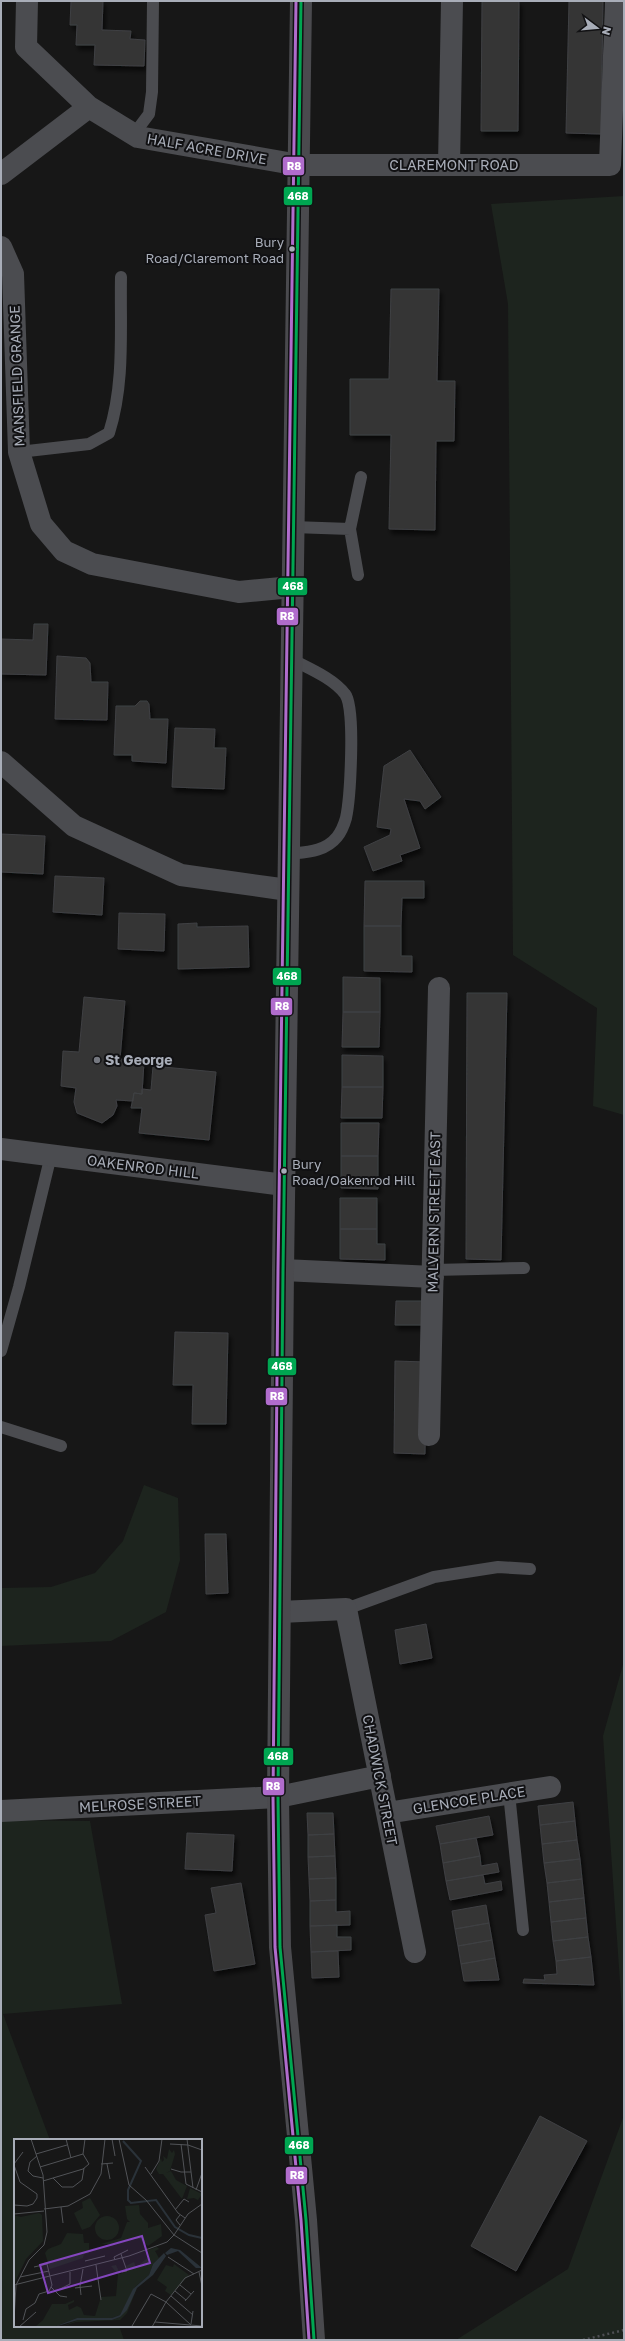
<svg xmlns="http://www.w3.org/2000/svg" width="625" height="2341" viewBox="0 0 625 2341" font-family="'Golos Text',sans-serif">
	<defs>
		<filter id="shadow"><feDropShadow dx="2.5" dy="4.5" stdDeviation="2" flood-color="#0009"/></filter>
	</defs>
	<rect width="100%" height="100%" fill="#171717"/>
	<path fill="#1d241e" d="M624 196V1115L593 1106 597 1008 513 955 508 304 491 204Z
		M144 1485 178 1498 180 1560 166 1612 111 1641 1 1646V1588L51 1587 95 1573 123 1541Z
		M624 1661V2040L603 1736Z
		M1 1820 90 1821 122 2004 3 2014 50 2140H15V2326H119L124 2340H1Z
		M624 2115V2340H456L568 2269Z"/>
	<path fill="#353536" stroke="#3f4043" filter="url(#shadow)" d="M71 1H103L102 30 131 31 130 39 145 40 144 66 94 65 95 45H76L77 25H70Z
		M482 1H519L518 131H481Z
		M569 1H603L601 134 566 133Z
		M391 289H439L437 381H455L454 441H436L435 530 389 529 391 435H350V379H389Z
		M34 624H48L46 675 1 674V639L33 640Z
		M57 656 86 658 90 663 91 682H108L107 720 55 719Z
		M140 701H147L149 704 150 719H168L166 763 132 761V755H114L116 706H135Z
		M175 728 215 729 214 748H226L224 789 172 787Z
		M410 750 441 797 425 809 420 801 404 799 420 848 400 855 402 861 373 871 364 847 390 835 391 829 377 827 384 766Z
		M1 834 45 836 43 874 1 872Z
		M55 876 104 878 102 915 53 912Z
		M365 881H424V898H402L401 926H364Z
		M119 913 165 914 164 951 118 949Z
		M197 923V927L248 926 249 967 178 969V924Z
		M364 926H401V956H412V972L364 971Z
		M343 977 380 978V1012H343Z
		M467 993H507L501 1260 466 1259Z
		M84 997 125 1001 120 1059 144 1062 142 1094 134 1093 133 1101 116 1100 117 1106 113 1115 102 1123 77 1113 74 1102 76 1088 61 1086 63 1051 79 1052Z
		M343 1012H380L379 1047H342Z
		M342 1055 383 1056V1087H342Z
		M153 1066 216 1072 209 1140 139 1133 142 1108H131L134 1093 142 1094V1089L151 1090Z
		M342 1087H383L382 1118H341Z
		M341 1123H379L378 1156H341Z
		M341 1156H378V1189L341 1188Z
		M340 1198H377V1229H340Z
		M340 1229H377V1244H385V1260L340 1259Z
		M396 1301H429V1325H395Z
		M175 1332 228 1333 226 1424H192L193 1385H173Z
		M395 1361 426 1362 425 1454 394 1453Z
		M205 1534H226L228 1593 206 1594Z
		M426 1624 432 1658 400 1664 395 1630Z
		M573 1802 575 1821 540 1825 538 1806Z
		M307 1813H333L334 1834 308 1835Z
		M489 1816 493 1835 440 1844 436 1826Z
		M575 1821 577 1840 542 1844 540 1825Z
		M187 1833 234 1835 232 1871 185 1869Z
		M334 1834 335 1856 308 1857V1835Z
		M476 1838 480 1856 443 1863 440 1844Z
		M577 1840 580 1859 544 1863 542 1844Z
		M335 1856 336 1878 309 1879 308 1857Z
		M480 1856 481 1866 497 1863 499 1872 446 1881 443 1863Z
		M580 1859 582 1879 547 1883 544 1863Z
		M483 1875 485 1884 501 1881 502 1890 450 1900 446 1881Z
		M336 1878V1900L310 1901 309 1879Z
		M582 1879 584 1898 549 1902 547 1883Z
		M241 1883 255 1964 214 1971 205 1915 216 1913 211 1888Z
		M584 1898 586 1918 551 1922 549 1902Z
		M336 1900V1912L350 1911V1925L310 1926V1901Z
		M486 1905 489 1923 455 1929 452 1911Z
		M586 1918 588 1937 553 1941 551 1922Z
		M489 1923 492 1940 458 1946 455 1929Z
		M337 1925V1937H351V1950L311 1952 310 1926Z
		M588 1937 591 1957 556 1961 553 1941Z
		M492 1940 495 1958 461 1964 458 1946Z
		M338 1951 339 1977 312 1978 311 1952Z
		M591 1957 594 1985 523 1983 524 1979 545 1980 544 1975 557 1974 556 1961Z
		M495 1958 499 1980 464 1981 461 1964Z
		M540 2116 587 2141 516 2271 471 2246Z"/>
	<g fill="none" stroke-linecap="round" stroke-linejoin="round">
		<path stroke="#4d4e52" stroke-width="2.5" stroke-dasharray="2 3" stroke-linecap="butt" d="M583 2340 624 2330"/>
		<path stroke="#4b4c50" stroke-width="12" d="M134 134 149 114 152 92 153 1
			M19 452 89 444 109 433C125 383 120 329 121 277
			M293 527 350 529
			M358 575 350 529 361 477
			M289 854C306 852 325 852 337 837 341 832 344 825 346 818 350 799 356 707 345 694 333 678 308 668 291 659
			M433 1270 524 1268
			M1 1351 19 1287 51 1155
			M1 1427 61 1446
			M346 1609 434 1577 498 1567 530 1569
			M509 1793 523 1930"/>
		<path stroke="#4b4c50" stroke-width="22" d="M27 1 26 47 89 107 138 137 299 165H610L616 1
			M449 165 452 1
			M1 174 89 107
			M1 247 13 274 19 452 41 524 64 551 92 564 239 592 292 587
			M1 762 74 826 181 875 288 890
			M1 1149 284 1185
			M283 1270 433 1277
			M429 1435 439 988
			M280 1612 346 1609 415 1952
			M1 1811 278 1797 380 1776
			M387 1813 550 1787"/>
		<path stroke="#4a4a4e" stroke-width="22" d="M301 1 283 1270 278 1797 280 1947 306 2220 314 2340"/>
		<g stroke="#111113" stroke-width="6">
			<path id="bus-1" d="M301 1 283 1270 278 1797 280 1947 306 2220 314 2340"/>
		</g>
		<g stroke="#111113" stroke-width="6">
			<path id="bus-2" d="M296 1 278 1270 273 1797 275 1947 301 2220 309 2340"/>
		</g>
		<use href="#bus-1" stroke="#00a651" stroke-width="3"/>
		<use href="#bus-2" stroke="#b06ccc" stroke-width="3"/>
	</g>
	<g fill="#a8adb8" stroke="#111113" stroke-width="1.5">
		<circle cx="292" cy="249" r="3.5"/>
		<circle cx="284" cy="1171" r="3.5"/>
	</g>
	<circle fill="#757880" stroke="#111113" stroke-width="1.5" cx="97" cy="1060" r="4"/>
	<g text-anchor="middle" stroke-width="4" stroke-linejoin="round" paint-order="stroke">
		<g font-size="13" fill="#a8adb8" stroke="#111113" text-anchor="end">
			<text x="284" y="247">Bury<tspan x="284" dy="16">Road/Claremont Road</tspan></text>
			<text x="292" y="1169" text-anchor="start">Bury<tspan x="292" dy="16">Road/Oakenrod Hill</tspan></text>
		</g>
		<g font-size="14" fill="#a8adb8" stroke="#111113">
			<text transform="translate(207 149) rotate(10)" y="5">HALF ACRE DRIVE</text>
			<text x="454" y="170">CLAREMONT ROAD</text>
			<text transform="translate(17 376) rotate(-92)" y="5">MANSFIELD GRANGE</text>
			<text transform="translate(143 1167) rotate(7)" y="5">OAKENROD HILL</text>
			<text transform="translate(434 1212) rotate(-89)" y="5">MALVERN STREET EAST</text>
			<text transform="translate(380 1780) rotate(79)" y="5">CHADWICK STREET</text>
			<text transform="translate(469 1800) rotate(-9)" y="5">GLENCOE PLACE</text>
			<text transform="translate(140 1804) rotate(-3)" y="5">MELROSE STREET</text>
		</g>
		<g font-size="14" font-weight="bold" fill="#a8adb8" stroke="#111113" text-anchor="start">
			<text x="105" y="1065">St George</text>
		</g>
	</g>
	<g transform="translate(14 2139)">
		<rect width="188" height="188" fill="#171717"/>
		<path d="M155 10 158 14 160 11 161 15 156 32 152 34 157 32 162 41 173 47 168 60 149 35H145L142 30 147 19 148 23 150 21 149 17 153 20ZM176 49 188 55 184 61 180 59 173 60ZM76 59 86 76 76 88 68 91 60 74 69 69 68 63ZM125 66 126 75 134 84V89L147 85 148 97 134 107 126 100H118L102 105H87L107 99 113 83H116L113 80 111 67ZM25 74 28 76 29 102 12 120 0 145V76L7 78ZM81 89a12 12 0 1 1 24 0a12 12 0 1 1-24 0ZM53 94 69 95 70 104H75V114L70 115 69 119 36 130 31 114 34 110 47 105ZM143 108 145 110 141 112 145 119 139 125 135 136 121 148 106 176 98 179H63L40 188H21L29 181 38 165H51L60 161V163L54 166 55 171 63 167 67 169 70 176 81 177 87 158 102 157 104 135 97 127 102 126 106 135 114 132 112 127 120 123 122 128 135 118 134 111ZM160 125 175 136 157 156 151 152 153 148 143 141 152 126 159 128ZM123 149 113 174 106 181 62 183 46 188 64 181H98L106 178Z" fill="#1d241e"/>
		<path d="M157 109 166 111 188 129H182L164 112 153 116 151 114ZM150 114 152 117 139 136 123 149 113 171 106 178 98 181H64L40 188 63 179H98L106 176 119 150 135 136 139 125Z" fill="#2a3239"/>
		<path fill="none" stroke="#2a3239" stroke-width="2" d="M109 2 127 22 114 51V61L117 64 142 61 161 88 175 96 188 99"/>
		<path fill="none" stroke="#515357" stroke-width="1" d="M52 0 57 19M98 0 101 17M105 0 115 46 132 61 160 96 188 114M173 0 179 49M156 5 174 6M167 5 172 45 188 53M174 6 188 11M22 15 53 6M23 17 16 23 14 32 19 37 29 39M0 25 9 13M87 25 99 24M93 25 96 40M0 26 6 43 23 55V59M26 28 69 15M131 28 164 74 171 79M157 30 167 33H177M137 35 145 22 148 0M39 39 48 48H59L68 41 70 29M29 42 69 30 75 25 69 15 71 0M182 51 188 34M0 66 13 67 19 65 23 59M47 68 49 84M30 70 54 67 76 55 87 35 91 0M161 71 170 60 175 63M0 75 30 72M166 76 162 81 166 86M160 96 174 75 188 65M107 115 113 132 108 133M154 118 180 135M101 121 100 118 114 111M71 122 91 117M82 126 87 161M185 133 188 147M6 138 35 132M0 146 115 117 153 103 160 96M166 146 177 155M37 148 46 157 53 158M61 149 78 147M42 152 56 145V133M161 152 172 161M67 156 66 147 69 130M157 157 179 176M171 162 180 152M0 181 2 146 15 121 30 106 33 93 29 36 17 0M9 181 12 170 21 164 25 155 35 152 38 146 33 125 20 128M141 183 188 187M177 185 179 172M118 187 137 155 152 163 177 186M5 188 22 173M138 188 152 163 171 139 188 131"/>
		<path fill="#8446be" fill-opacity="0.15" stroke="#8446be" stroke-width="2" d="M128 97 136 124 34 154 26 126Z"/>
		<rect width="188" height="188" fill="none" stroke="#a8adb8" stroke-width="2"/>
	</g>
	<g stroke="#111113" stroke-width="1.5">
		<rect x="282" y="156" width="23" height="20" rx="4" fill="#b06ccc"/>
		<rect x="283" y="186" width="30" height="20" rx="4" fill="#00a651"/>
		<rect x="277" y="577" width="31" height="19" rx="4" fill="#00a651"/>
		<rect x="276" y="607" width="23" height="19" rx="4" fill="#b06ccc"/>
		<rect x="272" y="967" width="30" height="19" rx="4" fill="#00a651"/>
		<rect x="270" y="997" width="23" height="19" rx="4" fill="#b06ccc"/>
		<rect x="267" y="1357" width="30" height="19" rx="4" fill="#00a651"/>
		<rect x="265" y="1387" width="23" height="19" rx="4" fill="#b06ccc"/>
		<rect x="263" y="1747" width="31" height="19" rx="4" fill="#00a651"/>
		<rect x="262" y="1777" width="23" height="19" rx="4" fill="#b06ccc"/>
		<rect x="284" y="2136" width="30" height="19" rx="4" fill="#00a651"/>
		<rect x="285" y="2166" width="23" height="19" rx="4" fill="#b06ccc"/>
	</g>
	<g font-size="11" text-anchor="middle" font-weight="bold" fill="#fff">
		<text x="294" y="170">R8</text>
		<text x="298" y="200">468</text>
		<text x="293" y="590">468</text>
		<text x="287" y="620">R8</text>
		<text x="287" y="980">468</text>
		<text x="282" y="1010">R8</text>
		<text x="282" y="1370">468</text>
		<text x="277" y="1400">R8</text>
		<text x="278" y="1760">468</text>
		<text x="273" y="1790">R8</text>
		<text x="299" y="2149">468</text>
		<text x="297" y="2179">R8</text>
	</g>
	<rect width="625" height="2341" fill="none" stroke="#a8adb8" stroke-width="4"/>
	<g transform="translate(597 28) rotate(106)" stroke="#111113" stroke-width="3" paint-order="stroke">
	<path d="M0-3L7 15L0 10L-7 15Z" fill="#a8adb8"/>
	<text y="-6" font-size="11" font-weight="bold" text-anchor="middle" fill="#a8adb8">N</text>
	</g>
</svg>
